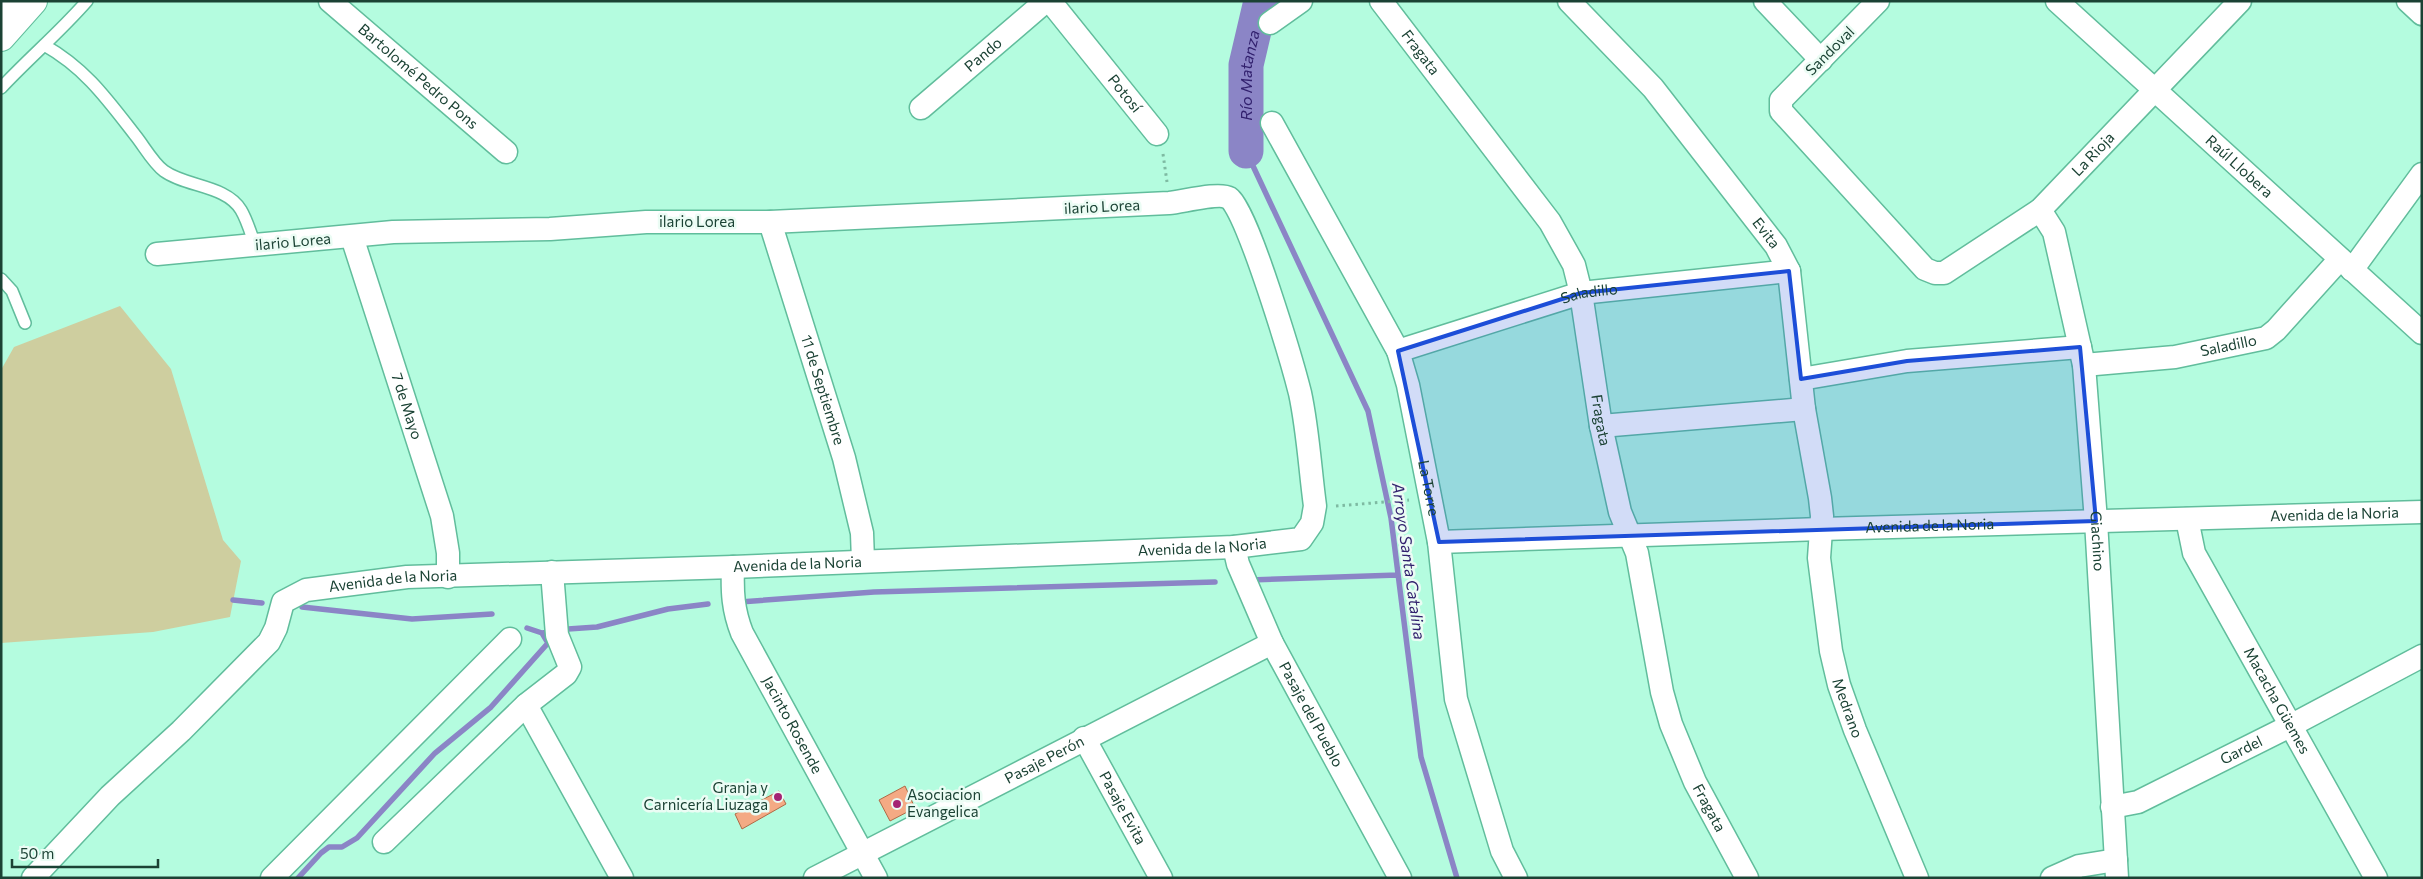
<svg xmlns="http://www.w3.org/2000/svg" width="2423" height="879" viewBox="0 0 2423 879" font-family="Commissioner,sans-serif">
	<rect width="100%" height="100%" fill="#b4fcdf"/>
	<path fill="#cece9f" d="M120 306 171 369 223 540 241 561 230 617 153 632 1 643V370L14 347Z"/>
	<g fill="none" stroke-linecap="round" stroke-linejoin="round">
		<path stroke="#8b85c6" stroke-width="5.5" d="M1246 151 1368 411 1391 518 1421 757 1457 878
			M1250 580 1398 575
			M233 600 262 603
			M740 602 874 592 1215 582
			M302 607 412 619 492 614
			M527 628 542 633
			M568 629 597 627 668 609 708 604
			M298 878 321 853 329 847H342L357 838 435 753 491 707 548 643 542 633 550 632"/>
		<path stroke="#8b85c6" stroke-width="35" id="s1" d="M1246 151V65L1261 1"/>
	</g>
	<path fill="#f4aa84" stroke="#af6a46" d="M905 786 915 808 890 821 879 800Z
		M779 791 786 804 742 829 735 814Z"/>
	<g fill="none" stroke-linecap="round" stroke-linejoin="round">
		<g stroke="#61bd9c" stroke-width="14">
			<path id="service" d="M44 45C85 68 107 99 135 135 144 146 153 163 164 171 186 187 226 185 241 210 247 220 251 234 255 245
				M1 88C29 58 60 32 87 1
				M1 279 12 291 25 323"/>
		</g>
		<g stroke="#61bd9c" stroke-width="25">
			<g id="minor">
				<path id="s2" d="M330 1 506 152"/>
				<path id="s3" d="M1050 1 1157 134"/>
				<path id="s4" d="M1381 1 1550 222 1574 265 1581 293 1601 426 1620 512 1637 553 1662 692 1671 724 1695 782 1747 878"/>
				<path id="s5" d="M1569 1 1653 88 1776 246 1789 271 1804 409 1820 498 1822 516 1819 558 1831 651 1839 685 1855 730 1917 878"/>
				<path d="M1765 1 1821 60"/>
				<path id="s6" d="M1878 1 1781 100V111L1925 269 1935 273H1944L2040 210 2240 1"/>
				<path id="s7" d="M2057 1 2422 333"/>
				<path d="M2408 1 2422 14"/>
				<path d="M1270 23 1301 1"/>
				<path id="s8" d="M921 108 1046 1"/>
				<path id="s9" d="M1272 123 1398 351 1408 385 1439 542 1456 699 1502 851 1516 878"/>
				<path id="s10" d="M2040 210 2054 232 2084 365 2096 521 2117 878"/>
				<path id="s11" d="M770 222 844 458 862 533 863 561"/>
				<path id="s12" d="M352 237 442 516 448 553V577"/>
				<path d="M2352 270 2422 174"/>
				<path id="s13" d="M1398 351 1581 293 1789 271"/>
				<path id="s14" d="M2084 365 2175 357 2266 338 2276 330 2340 259"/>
				<path d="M1801 379 1907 361 2080 347"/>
				<path d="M1601 426 1804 409"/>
				<path id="s15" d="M2187 519 2194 553 2376 878"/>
				<path id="s16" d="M1439 542 1821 529 2422 512"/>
				<path id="s17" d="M1234 547 1238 564 1272 643 1400 878"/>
				<path id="s18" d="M733 567C732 592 733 610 742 633L876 878"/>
				<path d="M526 705 622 878"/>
				<path id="s19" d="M1084 738 1161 878"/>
				<path id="s20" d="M2112 807 2138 802 2290 726 2422 656"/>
				<path d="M384 842 526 705 566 674 570 667 557 635 552 572"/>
				<path id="s21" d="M33 878 110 796 181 731 269 642 276 628 283 602 306 590 407 577 733 567 1234 547 1301 539 1312 523 1315 506C1310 469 1308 430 1300 393 1293 365 1247 209 1229 198 1219 192 1182 202 1169 203L770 222H646L550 229 393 232 157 254"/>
				<path d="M272 878 510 639"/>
				<path id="s22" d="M815 878 1272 643"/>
				<path d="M2052 878 2079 866 2116 860"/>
			</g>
		</g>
		<g stroke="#61bd9c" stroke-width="30">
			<path id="secondary" d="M1 4 3 1
				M1 37 33 1"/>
		</g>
		<path stroke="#7ebaa2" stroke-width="3" stroke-dasharray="2.5 4" stroke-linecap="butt" d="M1163 154 1167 182
			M1336 506 1409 500"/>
		<use href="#service" stroke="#fff" stroke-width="11"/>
		<use href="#minor" stroke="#fff" stroke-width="22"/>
		<use href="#secondary" stroke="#fff" stroke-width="28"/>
	</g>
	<path fill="#1d4ed8" fill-opacity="0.2" stroke="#1d4ed8" stroke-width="4" stroke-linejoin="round" d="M1789 271 1801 379 1907 361 2080 347 2096 521 1439 542 1398 351 1581 293Z"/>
	<g fill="#a42474" stroke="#ebfcf4" stroke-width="2">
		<circle cx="778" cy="797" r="5"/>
		<circle cx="897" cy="804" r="5"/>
	</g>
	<g text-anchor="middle" stroke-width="5" stroke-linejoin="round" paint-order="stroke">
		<g font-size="15" fill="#1b4234" stroke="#ebfcf4">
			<text transform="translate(1830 51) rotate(-45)" y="5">Sandoval</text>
			<text dy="5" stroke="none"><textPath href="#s4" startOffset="65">Fragata</textPath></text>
			<text dy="5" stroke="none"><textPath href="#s8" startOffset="82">Pando</textPath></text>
			<text dy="5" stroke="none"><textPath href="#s2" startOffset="116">Bartolomé Pedro Pons</textPath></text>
			<text dy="5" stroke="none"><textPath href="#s3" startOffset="119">Potosí</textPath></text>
			<text dy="5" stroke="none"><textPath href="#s6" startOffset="575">La Rioja</textPath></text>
			<text dy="5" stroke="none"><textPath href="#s7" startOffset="246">Raúl Llobera</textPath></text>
			<text transform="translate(1102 207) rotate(-3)" y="5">ilario Lorea</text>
			<text x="697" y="227">ilario Lorea</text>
			<text dy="5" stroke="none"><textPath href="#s5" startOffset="305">Evita</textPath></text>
			<text transform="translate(293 242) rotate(-5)" y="5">ilario Lorea</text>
			<text dy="5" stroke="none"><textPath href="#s13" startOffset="200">Saladillo</textPath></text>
			<text dy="5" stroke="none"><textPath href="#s14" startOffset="146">Saladillo</textPath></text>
			<text dy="5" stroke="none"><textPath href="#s11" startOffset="176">11 de Septiembre</textPath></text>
			<text dy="5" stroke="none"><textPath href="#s12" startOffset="178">7 de Mayo</textPath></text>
			<text dy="5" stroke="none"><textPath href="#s4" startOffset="485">Fragata</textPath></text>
			<text dy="5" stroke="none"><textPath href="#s9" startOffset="401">La Torre</textPath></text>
			<text dy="5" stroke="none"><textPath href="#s16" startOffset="896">Avenida de la Noria</textPath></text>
			<text dy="5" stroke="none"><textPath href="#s16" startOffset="491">Avenida de la Noria</textPath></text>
			<text dy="5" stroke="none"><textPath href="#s10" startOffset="339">Giachino</textPath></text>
			<text dy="5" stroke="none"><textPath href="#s21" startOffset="1300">Avenida de la Noria</textPath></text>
			<text dy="5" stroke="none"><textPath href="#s21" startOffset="895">Avenida de la Noria</textPath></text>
			<text dy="5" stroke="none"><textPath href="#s21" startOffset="490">Avenida de la Noria</textPath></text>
			<text dy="5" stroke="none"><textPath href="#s15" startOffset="204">Macacha Güemes</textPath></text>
			<text dy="5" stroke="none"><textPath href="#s5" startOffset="792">Medrano</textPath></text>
			<text dy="5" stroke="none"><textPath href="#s17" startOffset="185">Pasaje del Pueblo</textPath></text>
			<text dy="5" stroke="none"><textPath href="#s18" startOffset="172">Jacinto Rosende</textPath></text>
			<text dy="5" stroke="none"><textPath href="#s20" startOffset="142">Gardel</textPath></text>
			<text dy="5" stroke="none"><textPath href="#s22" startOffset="258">Pasaje Perón</textPath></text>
			<text dy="5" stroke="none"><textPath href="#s19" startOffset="80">Pasaje Evita</textPath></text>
			<text dy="5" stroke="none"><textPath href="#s4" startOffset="890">Fragata</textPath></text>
		</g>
		<g font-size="15" fill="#1b4234" stroke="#ebfcf4" text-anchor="end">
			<text x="768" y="793">Granja y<tspan x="768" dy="17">Carnicería Liuzaga</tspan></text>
			<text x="907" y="800" text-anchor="start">Asociacion<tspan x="907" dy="17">Evangelica</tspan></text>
		</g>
		<g font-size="16" font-style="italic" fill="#32216e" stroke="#ebfcf4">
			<text dy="6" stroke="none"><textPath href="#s1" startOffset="76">Río Matanza</textPath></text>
			<text transform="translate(1409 561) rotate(82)" y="6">Arroyo Santa Catalina</text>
		</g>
	</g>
	<rect width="2423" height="879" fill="none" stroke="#1b4234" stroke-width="5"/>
	<path d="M12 859v8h146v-8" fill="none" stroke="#1b4234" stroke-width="2.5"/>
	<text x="20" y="859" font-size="15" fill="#1b4234" stroke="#ebfcf4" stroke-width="4" paint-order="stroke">50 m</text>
</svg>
